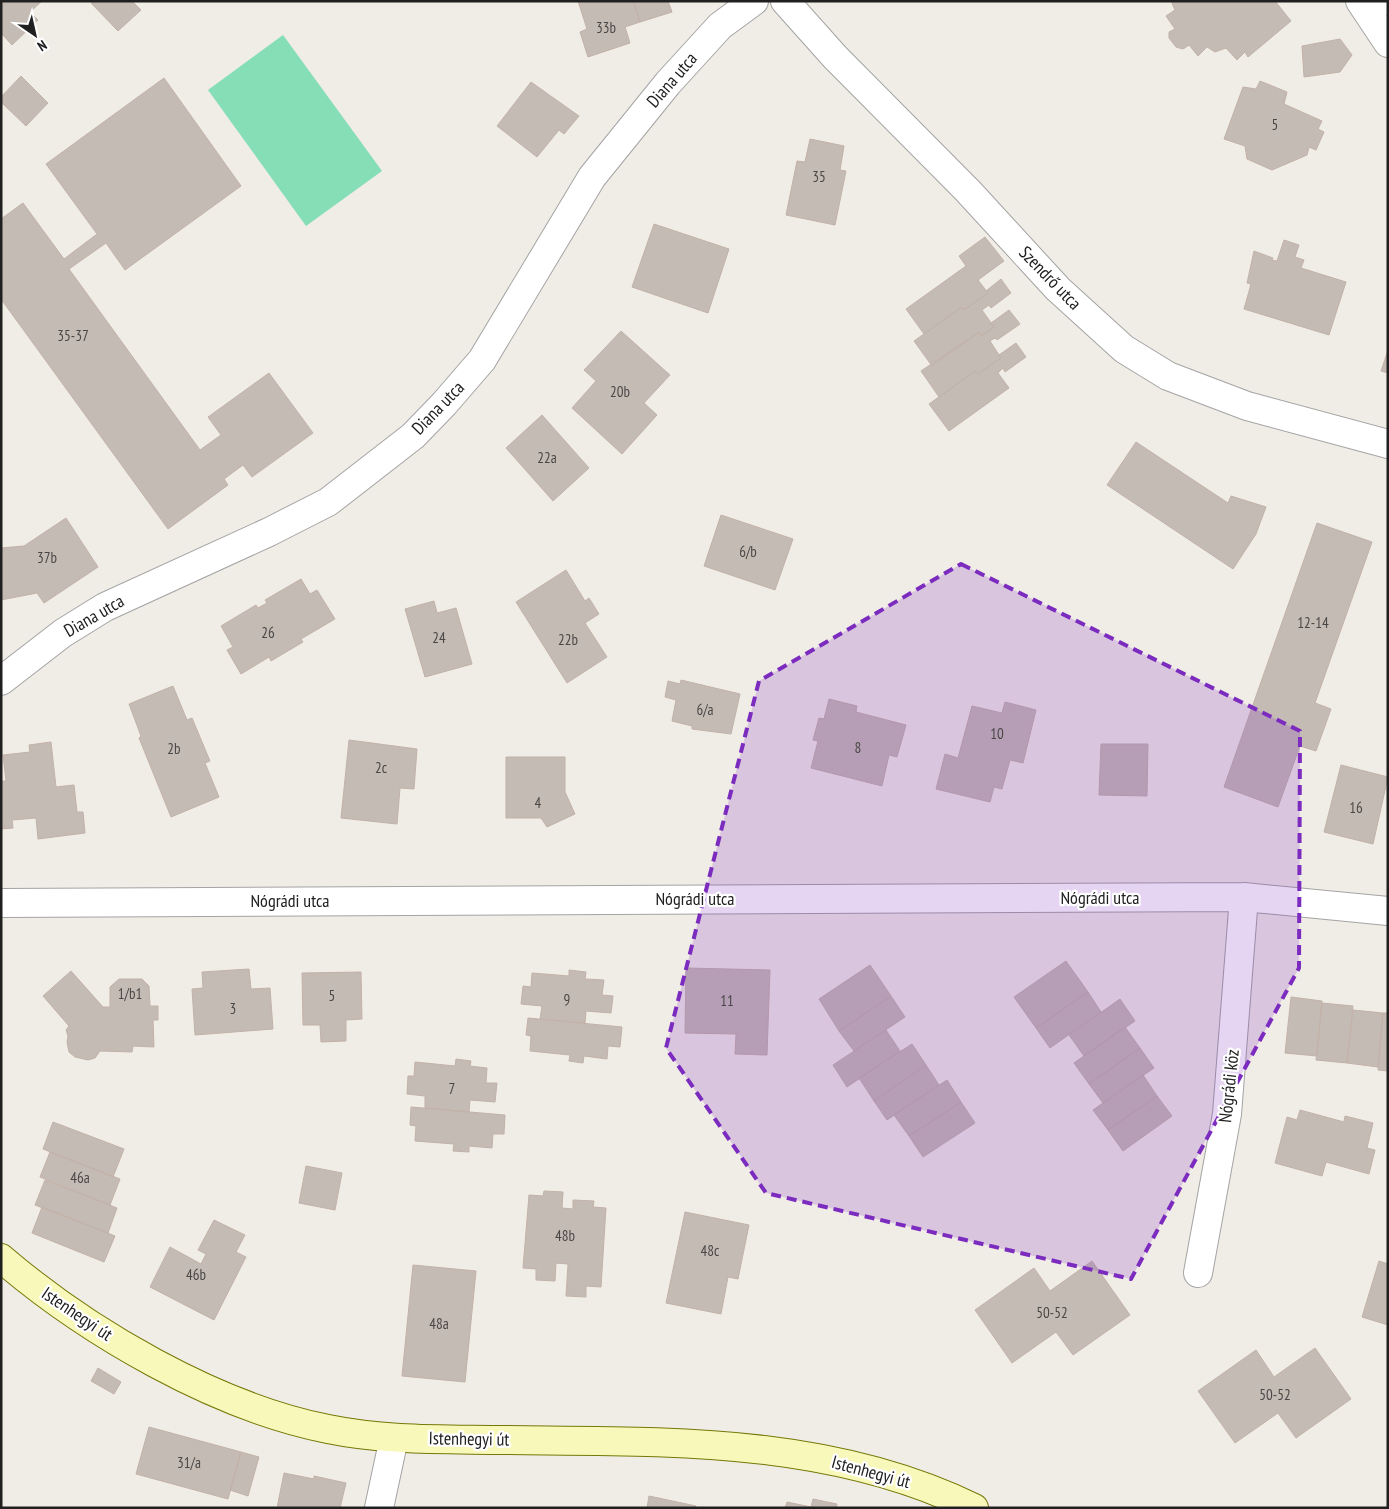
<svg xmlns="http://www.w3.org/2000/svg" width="1389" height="1509" viewBox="0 0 1389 1509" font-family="'PT Sans Narrow',sans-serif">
	<rect width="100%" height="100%" fill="#f0ece6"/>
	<path fill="#85deb5" d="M283 35 382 171 306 226 208 90Z"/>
	<path fill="#c5bbb5" stroke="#c2b2a8" d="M1 1H42L30 12 38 20 12 45 1 33Z
		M93 1H132L141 10 118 31 91 3Z
		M578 1H633L640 22 625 27 630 43 588 57 580 32 587 29Z
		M633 1H668L672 12 640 22Z
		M1171 1H1275L1291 21 1248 57 1245 52 1237 60 1226 48 1215 52 1207 47 1198 56 1189 45 1183 49 1176 47 1169 38V32L1175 29 1166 16 1175 10Z
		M1340 39 1352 55 1340 72 1304 77 1302 46Z
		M21 76 48 103 26 126 1 102V97Z
		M164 78 241 186 125 270 106 243 69 269 200 450 221 435 208 417 269 373 313 433 252 477 243 465 224 479 228 485 168 529 1 299V219L23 203 64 259 97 234 46 164Z
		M1260 81 1287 92 1284 104 1322 121 1318 129 1324 132 1316 150 1309 147 1307 155 1272 170 1247 159 1245 146 1224 139 1243 87 1256 89Z
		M531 82 579 116 564 134 559 130 537 157 497 126Z
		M810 139 844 146 840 170 846 171 835 225 786 215 797 161 805 162Z
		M654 224 729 249 708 313 632 287Z
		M985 237 1004 261 978 280 988 293 964 310 962 307 924 334 906 309 966 266 959 256Z
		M1284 240 1299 245 1295 257 1304 260 1301 268 1346 282 1329 335 1244 309 1251 284 1247 283 1254 251 1273 258 1272 260 1277 261Z
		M1001 279 1011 293 991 308 989 305 982 310 994 327 981 336 979 332 932 366 914 341 962 307 964 310 988 293 986 291Z
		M1009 310 1020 324 997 340 995 338 990 341 1001 358 978 374 975 371 939 397 921 371 979 332 981 336 994 327 991 323Z
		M621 331 670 375 644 403 657 415 622 454 572 408 596 381 584 370Z
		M1016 343 1026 357 1005 372 1003 368 998 373 1009 388 949 431 929 404 975 371 978 374 1001 358 999 355Z
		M1388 350V373L1381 371Z
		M542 415 589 468 553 501 506 448Z
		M1136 442 1228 503 1231 496 1266 507 1256 534 1233 569 1107 485Z
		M721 515 793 539 775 590 704 566Z
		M66 518 98 567 44 603 37 593 1 600V548L24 546Z
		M1317 523 1372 542 1315 703 1331 709 1316 751 1300 746 1278 807 1224 787Z
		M566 570 585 601 589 598 599 614 585 623 607 657 567 683 516 602Z
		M301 579 310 594 317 590 335 619 301 639 303 642 271 661 269 657 241 674 227 650 233 647 221 626 256 605 258 608 267 603 265 600Z
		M434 601 437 613 456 608 472 664 425 677 405 609Z
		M681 680 740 694 731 734 692 729V726L672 721 676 700 665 697 668 681 680 684Z
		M173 686 187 720 192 718 210 761 205 763 219 797 171 817 139 738 141 736 129 704Z
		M829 699 857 706 856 712 906 725 897 757 889 755 882 786 811 768 818 741 813 740 819 718 824 719Z
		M1005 702 1036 710 1023 763 1010 760 1002 789 994 787 990 802 936 789 945 754 958 758 972 706 1002 713Z
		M349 740 417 749 414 789 400 788 397 824 341 818Z
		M51 742 56 787 74 785 77 812H83L85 833 38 839 36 818 12 820 13 828 1 829V781H6L3 755 30 752 29 745Z
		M1101 744H1148L1147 796 1099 795Z
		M506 757H565V792L575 814 547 827 541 818H506Z
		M1341 765 1388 777 1373 844 1324 832Z
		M1066 961 1088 992 1036 1028 1014 997Z
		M870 965 891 996 839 1031 819 999Z
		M686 968 770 970 767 1055 735 1054 736 1034 685 1033Z
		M249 969 251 989 270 988 273 1029 195 1035 192 989 203 988 202 972Z
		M569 970 586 972 585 979 604 980 602 995 613 996 611 1013 586 1011 585 1023 540 1019 542 1006 521 1004 523 986 531 987 532 973 569 976Z
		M71 971 103 1007H110V987L119 979H142L149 986 150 1006H158V1020H153L154 1047 133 1046 132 1052 100 1051 95 1058 88 1060 75 1057 69 1052 67 1042 68 1036 66 1030 69 1026 43 996Z
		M361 972 362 1019 346 1020V1041L321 1042 320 1025H303L302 973Z
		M1088 992 1101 1012 1050 1048 1036 1028Z
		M891 996 905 1017 854 1051 839 1031Z
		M1291 997 1322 1001 1317 1056 1285 1053Z
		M1120 999 1135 1021 1084 1056 1069 1035Z
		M1322 1003 1353 1006 1347 1063 1316 1060Z
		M1353 1010 1383 1013 1378 1067 1347 1063Z
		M1383 1013H1388V1071L1378 1070Z
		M528 1018 622 1027 620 1047 608 1046 607 1059 584 1056 583 1063 569 1061 570 1055 530 1051 531 1036 526 1035Z
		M1125 1027 1140 1048 1089 1084 1074 1063Z
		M886 1030 900 1051 847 1087 833 1065Z
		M912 1044 926 1065 874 1101 859 1078Z
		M1140 1048 1154 1068 1103 1103 1089 1084Z
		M456 1059 471 1061 470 1066 487 1068 486 1083H497L495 1102 470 1100 469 1112 425 1108V1096L407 1094 408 1076H414L415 1062 455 1066Z
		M926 1065 939 1085 887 1120 874 1101Z
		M1143 1075 1157 1096 1108 1130 1093 1110Z
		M947 1080 961 1102 909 1136 894 1115Z
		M1157 1096 1172 1116 1123 1151 1108 1130Z
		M961 1102 975 1123 923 1157 909 1136Z
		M411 1107 505 1115 504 1134H493L492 1148 469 1146V1152L453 1151 454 1144 415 1141 416 1126 410 1125Z
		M1300 1110 1344 1122 1345 1116 1373 1123 1367 1148 1375 1150 1369 1174 1326 1162 1322 1176 1275 1163 1287 1117 1297 1120Z
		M53 1122 124 1149 113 1177 43 1149Z
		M50 1152 120 1179 110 1205 40 1177Z
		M306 1166 342 1173 335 1210 299 1203Z
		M45 1180 117 1208 108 1233 35 1205Z
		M544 1191 563 1192 562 1208 573 1209V1200L594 1201 593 1207 606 1208 601 1287 586 1286V1297L566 1296 568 1264 556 1263 555 1281 536 1280V1269L523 1268 529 1195 543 1196Z
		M42 1207 115 1236 104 1262 32 1233Z
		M685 1212 749 1225 738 1279 728 1277 721 1314 666 1303Z
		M214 1220 245 1235 236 1252 246 1257 214 1320 150 1287 170 1247 201 1264 206 1254 198 1250Z
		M1092 1261 1130 1315 1073 1355 1056 1332 1012 1363 975 1310 1034 1268 1050 1291Z
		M1379 1261 1388 1264V1325L1362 1317Z
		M413 1265 476 1271 465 1382 402 1376Z
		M1315 1348 1351 1399 1296 1438 1278 1413 1235 1443 1198 1391 1256 1350 1274 1377Z
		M98 1368 121 1382 114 1394 91 1381Z
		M149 1427 241 1452 228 1499 136 1474Z
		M241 1452 259 1457 248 1496 230 1490Z
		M284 1473 314 1479V1476L346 1483 340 1508H277Z
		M649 1496 696 1506V1508H647Z
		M813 1499 837 1504 836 1508H785L787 1502 811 1507Z"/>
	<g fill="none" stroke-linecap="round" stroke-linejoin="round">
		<g stroke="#a4a4a4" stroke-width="30">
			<path id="street" d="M785 1 835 57 968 191 1058 289 1124 349 1168 376 1247 406 1388 444
				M1360 1 1388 43
				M1387 1H1388
				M1 681 63 633 105 607 269 532 328 502 413 436 444 404 482 360 592 177 668 83 720 26 754 1
				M1 903 1244 897 1388 911
				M1198 1273 1227 1114 1244 897
				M379 1508 394 1438"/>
		</g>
		<g stroke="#747806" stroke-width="30">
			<path id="secondary" d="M1 1258C87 1332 216 1407 328 1429 386 1441 444 1439 503 1440 663 1442 827 1436 974 1508"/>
		</g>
		<use href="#street" stroke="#fff" stroke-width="28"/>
		<use href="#secondary" stroke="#f9f8bb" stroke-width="28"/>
	</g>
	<path fill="#7b2cbf" fill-opacity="0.2" stroke="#7b2cbf" stroke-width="4" stroke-dasharray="10 6" stroke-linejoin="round" d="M961 564 1300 731 1299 968 1131 1279 766 1193 666 1048 759 681Z"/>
	<g text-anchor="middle" stroke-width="4.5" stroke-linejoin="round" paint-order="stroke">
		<g font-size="15" fill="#494745">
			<text x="606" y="33">33b</text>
			<text x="1275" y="130">5</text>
			<text x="819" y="182">35</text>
			<text x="73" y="341">35-37</text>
			<text x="620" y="397">20b</text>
			<text x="547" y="463">22a</text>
			<text x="748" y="557">6/b</text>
			<text x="47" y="563">37b</text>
			<text x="1313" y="628">12-14</text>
			<text x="268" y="638">26</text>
			<text x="439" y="643">24</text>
			<text x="568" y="645">22b</text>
			<text x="705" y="715">6/a</text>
			<text x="997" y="739">10</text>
			<text x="858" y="753">8</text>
			<text x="174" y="754">2b</text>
			<text x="381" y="773">2c</text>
			<text x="538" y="808">4</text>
			<text x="1356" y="813">16</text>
			<text x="130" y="999">1/b1</text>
			<text x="332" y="1001">5</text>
			<text x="567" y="1005">9</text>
			<text x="727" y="1006">11</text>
			<text x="233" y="1014">3</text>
			<text x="452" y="1094">7</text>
			<text x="80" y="1183">46a</text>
			<text x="565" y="1241">48b</text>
			<text x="710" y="1256">48c</text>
			<text x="196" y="1280">46b</text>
			<text x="1052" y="1318">50-52</text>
			<text x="439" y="1329">48a</text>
			<text x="1275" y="1400">50-52</text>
			<text x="189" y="1468">31/a</text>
		</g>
		<g font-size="18" fill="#202020" stroke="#fff">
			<text transform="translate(672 80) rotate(-49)" y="6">Diana utca</text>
			<text transform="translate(1050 278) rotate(46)" y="6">Szendrő utca</text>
			<text transform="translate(438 408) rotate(-46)" y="6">Diana utca</text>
			<text transform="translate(94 616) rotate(-30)" y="6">Diana utca</text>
			<text x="1100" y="904">Nógrádi utca</text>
			<text x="695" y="905">Nógrádi utca</text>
			<text x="290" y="907">Nógrádi utca</text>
			<text transform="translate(1229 1086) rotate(-84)" y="6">Nógrádi köz</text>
			<text transform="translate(77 1314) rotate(34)" y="6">Istenhegyi út</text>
			<text transform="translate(469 1439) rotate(1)" y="6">Istenhegyi út</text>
			<text transform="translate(871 1472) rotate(15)" y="6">Istenhegyi út</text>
		</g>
	</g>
	<rect width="1389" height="1509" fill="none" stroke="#202020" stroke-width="5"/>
	<g transform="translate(35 35) rotate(146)" stroke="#ffffff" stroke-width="4" paint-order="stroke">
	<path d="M0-4L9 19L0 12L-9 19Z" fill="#202020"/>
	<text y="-8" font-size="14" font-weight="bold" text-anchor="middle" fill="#202020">N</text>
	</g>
</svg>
